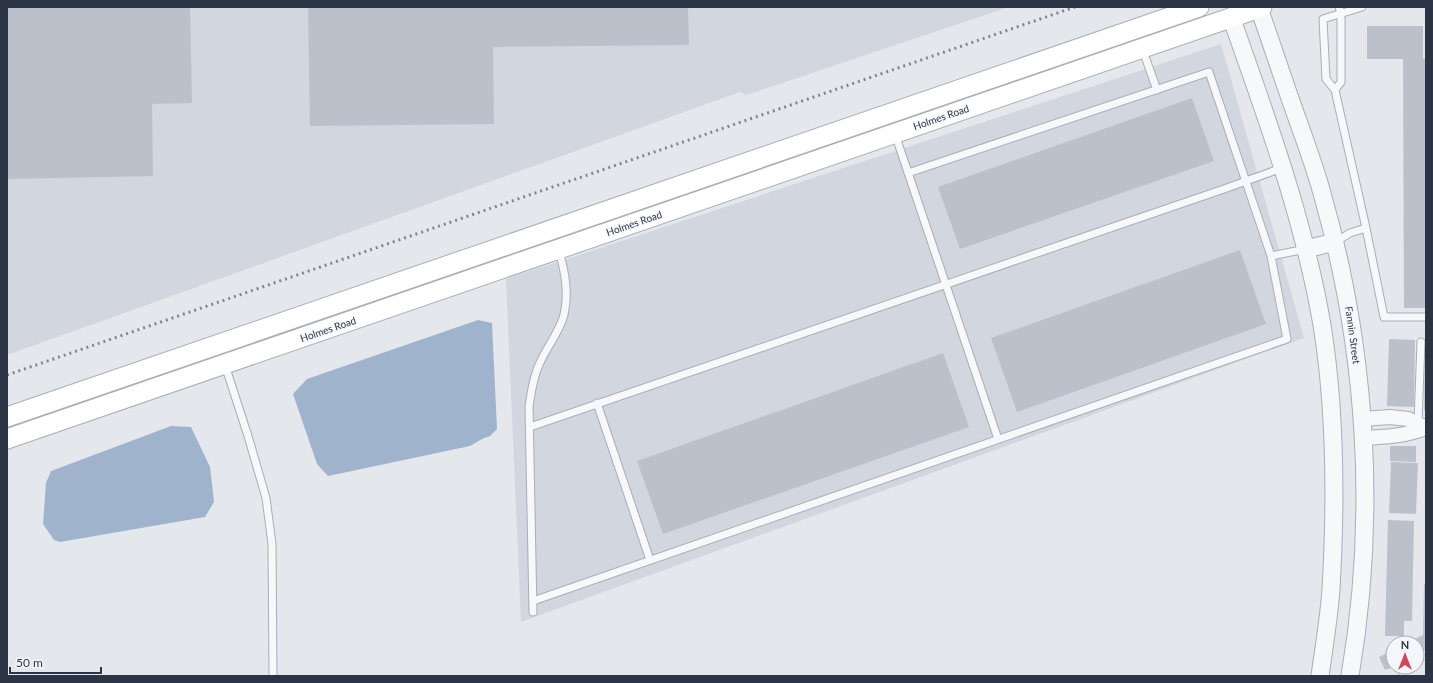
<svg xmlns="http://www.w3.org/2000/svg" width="1433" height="683" viewBox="0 0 1433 683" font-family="Lato,sans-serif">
	<rect width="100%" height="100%" fill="#e4e7ec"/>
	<path fill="#d2d6de" d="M7 7H1009L746 95 740 92 7 355Z
		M1221 44 1304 338 521 622 506 279Z"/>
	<path fill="#9fb4cc" d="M478 320 492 323 497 429 490 436 482 439 470 446 328 476 317 464 293 394 307 379Z
		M171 426 191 427 210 467 214 502 205 517 60 542 54 540 43 524 46 483 51 471Z"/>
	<path fill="#bbc0ca" d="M7 7H190L192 103 152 104 153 176 7 179Z
		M308 7H688L689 45 493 47 494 124 310 126Z
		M1367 26H1423V59H1367Z
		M1403 59H1426V308H1404Z
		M1192 98 1214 161 960 249 938 187Z
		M1240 250 1266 324 1017 412 991 338Z
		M1389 339 1415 340 1414 407 1387 406Z
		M1425 341H1426V410H1424Z
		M943 353 969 427 663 534 637 461Z
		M1390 446H1416V462L1390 461Z
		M1391 462 1418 463 1416 514 1389 513Z
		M1388 520 1414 521 1412 621H1404V636H1385Z
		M1424 584H1426V650L1417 655V643H1407L1423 635Z
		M1393 650V667L1385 670 1379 657Z"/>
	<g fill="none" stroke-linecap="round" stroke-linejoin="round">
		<g stroke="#a9aeb7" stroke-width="9">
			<path id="service" d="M1362 7 1323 19 1326 79 1335 90 1366 228 1384 317H1426
				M1142 48 1157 90
				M1335 90 1341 82V13L1339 7
				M895 134 998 439
				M1335 242 1350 233 1366 228
				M1271 256 1306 249
				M225 365 248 436 266 498 272 544 273 676
				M597 403 650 560
				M1418 423 1421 342
				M530 427 1224 189 1282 168
				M533 601 1287 339 1271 256 1209 72 908 173
				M533 612 529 407C531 392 533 378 539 365 546 348 559 333 564 315 569 293 565 272 559 251"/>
		</g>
		<g stroke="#a9aeb7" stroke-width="16">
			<path id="minor" d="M1362 419 1390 417 1408 419 1426 428
				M1363 438C1385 437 1405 436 1426 428"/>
		</g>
		<g stroke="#a9aeb7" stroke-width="19">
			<path id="tertiary" d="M1259 8C1272 45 1284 82 1297 118 1306 144 1316 170 1323 197 1367 352 1377 517 1350 676
				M1231 17C1267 118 1304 220 1322 325 1336 412 1336 502 1331 589 1329 618 1324 647 1320 676
				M1306 249 1335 242"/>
		</g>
		<g stroke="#a9aeb7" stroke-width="21">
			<path id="secondary" d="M7 417 1199 7
				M7 439 1262 7"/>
		</g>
		<path stroke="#c2c5cb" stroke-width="2" stroke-dasharray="3 3" stroke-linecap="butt" d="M1417 664 1426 658
			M1397 676 1412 667"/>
		<use href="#service" stroke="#f7f8fa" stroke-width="7"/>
		<use href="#minor" stroke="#f7f8fa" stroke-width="14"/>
		<use href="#tertiary" stroke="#f7f8fa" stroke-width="17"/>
		<use href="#secondary" stroke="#fff" stroke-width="19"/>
		<path stroke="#7d8696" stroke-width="3" stroke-dasharray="2 4" stroke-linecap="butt" d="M7 375 1075 7"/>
	</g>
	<g text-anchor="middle" stroke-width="3" stroke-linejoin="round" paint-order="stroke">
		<g font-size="10" fill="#2b3445" stroke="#f4f6f9">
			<text transform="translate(941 117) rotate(-19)" y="4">Holmes Road</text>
			<text transform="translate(634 223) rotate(-19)" y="4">Holmes Road</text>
			<text transform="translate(328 329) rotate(-19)" y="4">Holmes Road</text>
			<text transform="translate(1353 335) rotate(82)" y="4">Fannin Street</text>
		</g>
	</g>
	<rect width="1433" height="683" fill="none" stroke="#2b3445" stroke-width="16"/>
	<g transform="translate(1405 655)"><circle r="19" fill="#f4f6f9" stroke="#a4a8b1"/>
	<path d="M0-3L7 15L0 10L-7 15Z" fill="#d1495b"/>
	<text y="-6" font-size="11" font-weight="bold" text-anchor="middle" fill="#2b3445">N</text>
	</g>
	<path d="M10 667v6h91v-6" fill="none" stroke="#2b3445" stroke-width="2"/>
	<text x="16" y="667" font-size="12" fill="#2b3445" stroke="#f4f6f9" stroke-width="3" paint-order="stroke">50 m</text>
</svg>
